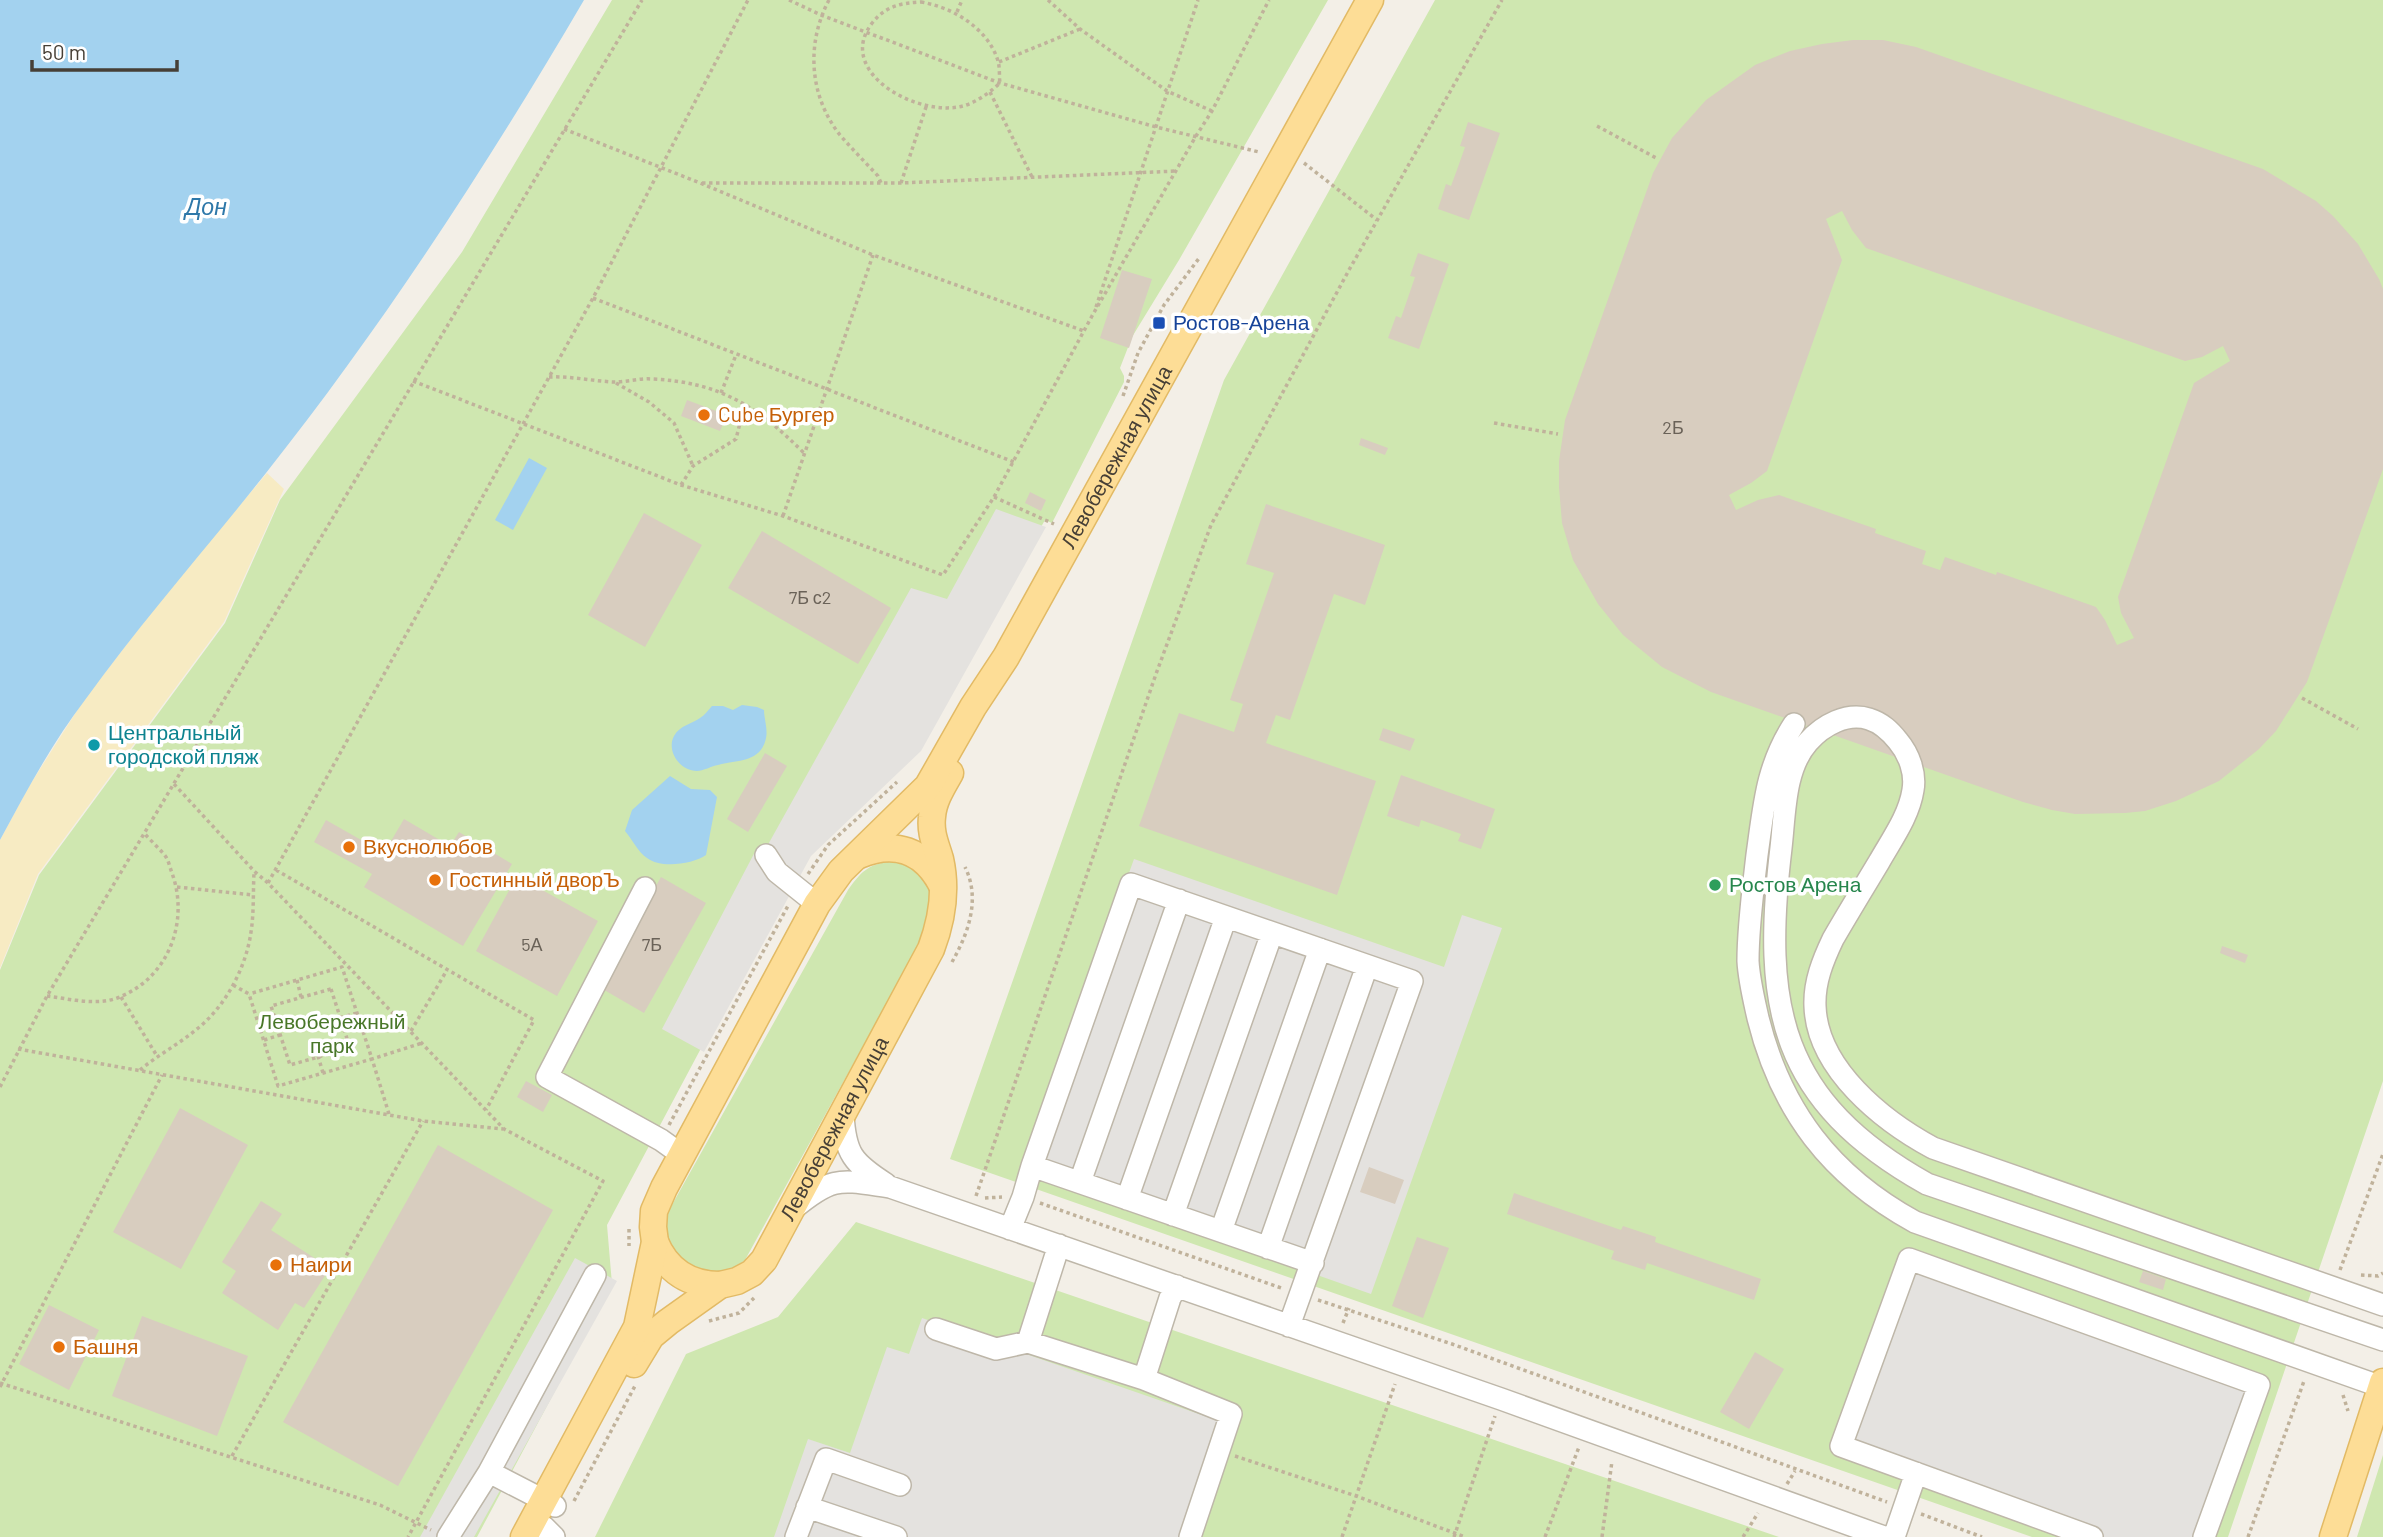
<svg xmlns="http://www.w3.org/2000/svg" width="2383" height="1537" viewBox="0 0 2383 1537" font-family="Barlow,sans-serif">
	<rect width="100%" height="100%" fill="#f3efe7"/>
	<path fill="#cfe7b0" d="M612 0H1328L1179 260 1132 337 1120 368 1124 376V382L1052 523 1045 520 907 759 799 864 607 1225 612 1284 477 1537H0V970L39 875 225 623 280 500 462 252Z
		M1435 0H2383V1081L2228 1537H2032L950 1159 1224 380Z
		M897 861C927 867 931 885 937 912L745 1260C716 1282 705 1274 674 1261L662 1224 668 1212 848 890C863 869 870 863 897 861Z
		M856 1222 1779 1537H595L686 1354 778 1317Z
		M2383 1455V1537H2357Z"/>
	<path fill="#f7ebc3" d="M267 473 284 489 224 622 38 874 0 968V840L28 788 83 701 171 587Z"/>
	<path fill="#e4e2df" d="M996 509 1046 527 921 751 811 856 704 1052 662 1029 757 848 765 850 911 588 947 599Z
		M1134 859 1444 967 1462 915 1502 928 1371 1294 1022 1171Z
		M1904 1251 2268 1380 2212 1537H2070L1832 1453Z
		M575 1258 617 1281 474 1537H420Z
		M922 1318 1225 1423 1185 1537H774L808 1439 850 1453 887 1347 909 1354Z"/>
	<path fill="#a3d2ef" d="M0 0H584C488 164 384 324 266 473 206 549 142 621 85 700 52 743 26 792 0 840Z
		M529 458 547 468 513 530 495 520Z
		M742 705 757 707 764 710C764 718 768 730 766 738 761 763 736 760 718 765 712 766 703 771 697 771 680 771 666 751 674 736 680 725 692 724 700 718 705 715 708 710 712 706H723L733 710Z
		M670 776 691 789 710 790 717 797 706 855C693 864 661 869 647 858 638 852 632 839 625 831L632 810Z"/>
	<path fill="#d8cdbf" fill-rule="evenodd" d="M1853 40H1883L1916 47 2263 169 2316 201 2333 216 2358 244 2379 279 2383 289V469L2307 682 2276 731 2259 749 2219 781 2176 801 2145 811 2125 813 2075 814 2052 810 2023 802 1711 692 1662 667 1623 635 1598 604 1573 560 1562 523 1559 487V461L1565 420 1653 173 1660 160 1672 138 1706 100 1755 65 1790 51 1822 44ZM1842 211 1852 230 1866 248 2185 361 2202 357 2223 346 2230 361 2194 383 2118 597 2121 613 2134 638 2117 645 2105 620 2096 607 1997 572 1996 575 1945 557 1940 570 1922 564 1926 551 1875 533 1876 529 1779 495 1758 500 1736 510 1729 495 1751 483 1767 471 1842 260 1826 219Z
		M1468 122 1500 133 1469 220 1438 209 1446 184 1451 186 1458 167 1465 147 1460 146Z
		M1418 253 1449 264 1419 349 1388 338 1396 316 1401 318 1415 277 1410 276Z
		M1122 270 1152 279 1129 348 1100 338Z
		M687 400 727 415 720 431 681 416Z
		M1361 438 1388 448 1385 455 1359 445Z
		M1030 492 1046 500 1041 511 1025 503Z
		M1266 504 1385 545 1365 605 1334 594 1290 720 1276 715 1266 743 1376 781 1337 895 1139 826 1179 713 1234 732 1243 704 1230 700 1274 573 1246 564Z
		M644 513 702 545 645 647 588 615Z
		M762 531 891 608 858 664 728 588Z
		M1383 728 1415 739 1410 751 1379 740Z
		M765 753 787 766 748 832 727 819Z
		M1401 775 1495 809 1481 849 1458 841 1461 834 1421 820 1419 827 1387 816Z
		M404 819 450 846 459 832 512 864 463 946 364 887 372 874 314 842 326 820 384 853Z
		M517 876 598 921 557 996 476 951Z
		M661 877 706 903 644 1013 599 987Z
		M2222 946 2248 955 2245 963 2220 953Z
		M526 1081 552 1095 543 1112 517 1097Z
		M180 1108 248 1145 181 1269 113 1232Z
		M438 1145 553 1210 398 1486 283 1422Z
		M1369 1167 1404 1180 1395 1204 1360 1192Z
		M1514 1193 1621 1230 1623 1226 1656 1237 1655 1242 1761 1279 1754 1300 1647 1263 1645 1270 1611 1259 1614 1251 1507 1214Z
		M261 1201 282 1214 271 1230 330 1268 304 1308 295 1303 278 1330 222 1293 236 1271 222 1262Z
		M1417 1237 1449 1248 1423 1318 1392 1306Z
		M2143 1271 2166 1279 2163 1290 2139 1282Z
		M49 1305 99 1330 69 1390 19 1364Z
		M142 1316 248 1356 217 1436 112 1396Z
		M1755 1352 1784 1369 1749 1429 1720 1412Z"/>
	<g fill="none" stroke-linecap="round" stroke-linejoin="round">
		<g stroke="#beb7a9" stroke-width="24">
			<path id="minor" d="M1794 724C1766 767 1764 806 1757 855 1753 890 1748 926 1748 961 1749 980 1754 1000 1758 1018 1781 1111 1831 1176 1915 1222L2382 1387
				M766 855 777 872 817 904
				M645 888 547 1077 661 1140 682 1155
				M843 1114C845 1154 853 1163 886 1184
				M1032 1166 1313 1263
				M1080 1182 1179 900
				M1127 1199 1226 917
				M793 1209C834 1175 840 1180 890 1187L1501 1399 1884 1537
				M1173 1215 1272 933
				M1010 1229 1023 1197 1032 1166 1131 884 1412 981 1289 1326
				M1221 1231 1320 949
				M1268 1248 1367 966
				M2383 1305 1933 1148C1883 1121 1817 1069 1815 1006 1814 982 1823 960 1833 939 1848 913 1864 887 1879 862 1892 839 1909 816 1913 790 1916 773 1909 754 1898 741 1890 731 1882 723 1869 719 1847 712 1823 725 1808 742 1784 769 1785 814 1781 848 1762 1007 1779 1101 1927 1184L2383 1340
				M936 1329 996 1349 1028 1342 1144 1379 1231 1414 1190 1537
				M1028 1342 1059 1245
				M1144 1379 1170 1298 1177 1286
				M489 1472 595 1275
				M807 1507 896 1537
				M544 1527 554 1537
				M448 1537 489 1472 555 1506
				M796 1537 826 1459 900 1485
				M1894 1537 1916 1473
				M2092 1537 1841 1446 1909 1259 2259 1385 2204 1537"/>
		</g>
		<g stroke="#e2ba65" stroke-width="29">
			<g id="major">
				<path d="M859 855C895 840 924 850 942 885"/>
				<path d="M655 1242C667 1271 689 1285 720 1285"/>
				<path id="s1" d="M634 1364 651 1336 668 1322 720 1285 737 1281 752 1273 764 1260 931 949C942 920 947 890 940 859 936 845 930 833 932 817 933 801 942 787 950 773"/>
				<path id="s2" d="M524 1537 637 1327 655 1242 653 1227 654 1211 664 1188 817 904 841 871 928 786 973 707 1006 657 1370 0"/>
				<path d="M2333 1537 2383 1382"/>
			</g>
		</g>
		<path stroke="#c0b29b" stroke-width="3.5" stroke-dasharray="3.5 3.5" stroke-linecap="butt" d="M789 0 821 15 1000 83 1156 127 1259 152
			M829 0C806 43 809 96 840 135 852 149 865 162 878 176L881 183
			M1048 0 1080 29 1167 91 1212 111
			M921 2C952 7 988 28 998 61 1000 68 999 76 1000 83 989 93 977 102 963 106 917 118 833 71 873 22 886 6 901 3 921 2Z
			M957 12 962 0
			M999 62 1080 29
			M990 92 1032 177
			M1597 126 1658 159
			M564 129 700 183 873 255 1084 331
			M1304 163 1377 220
			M702 183H901L1177 171
			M901 183 926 107
			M593 298 1014 462
			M1096 307 1198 0
			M549 377C571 376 592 381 614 382 627 382 640 378 652 379 720 382 758 407 804 453
			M413 381 681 485 783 516 943 575 994 497 1092 316 1196 136 1212 111 1269 0
			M616 383 649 402 674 423 693 466
			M721 393 736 355
			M1123 396 1138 353 1164 305 1200 257
			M1494 423 1558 434
			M681 485 693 466 736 439 745 403
			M994 497 1054 524
			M783 516 873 255
			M2302 698 2358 729
			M174 784 254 871 268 883 504 1129 603 1181 408 1537
			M276 870 534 1020 486 1110
			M808 874 828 845 897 782
			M268 883 593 298 748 0
			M177 887 253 895
			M952 962C968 934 981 899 965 867
			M297 980 301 997
			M233 985 249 994 278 1086 372 1059 342 967 249 994
			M331 989 350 1048 290 1065 271 1006Z
			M47 996C71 999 99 1007 122 996 170 975 189 920 172 873 170 868 169 862 166 857 160 849 151 841 144 833
			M121 997 157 1056
			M340 1018 357 1013
			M411 1031 447 970
			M264 1040 280 1035
			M18 1049 423 1121 503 1129
			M318 1056 323 1073
			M140 1070C158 1055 179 1044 197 1029 225 1007 246 968 251 932 254 913 253 892 254 873
			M0 1087 47 996 642 0
			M389 1114 372 1059 422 1043
			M669 1125 789 904
			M976 1196 1156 674 1211 525 1349 270 1502 0
			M985 1198 1002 1197
			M1040 1203 1284 1289
			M629 1229V1246
			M2340 1270 2383 1154
			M2361 1275 2378 1276 2383 1273
			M1318 1300 1452 1344 1887 1502
			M709 1321 739 1313 754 1298
			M1343 1323 1349 1308
			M0 1383 380 1505 431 1530
			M0 1387 162 1075
			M2343 1395 2348 1411
			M232 1456 423 1121
			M1235 1456 1356 1496 1465 1537
			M1787 1484 1795 1471
			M574 1501 636 1384
			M1921 1514 1982 1537
			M1342 1537 1395 1384
			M1454 1537 1495 1416
			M1545 1537 1579 1447
			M1602 1537 1612 1461
			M1743 1537 1758 1513
			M2248 1537 2304 1381"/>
		<use href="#minor" stroke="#fff" stroke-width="21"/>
		<use href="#major" stroke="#fddd96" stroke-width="26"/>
	</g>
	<rect fill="#1a4fb4" stroke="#fff" stroke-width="2.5" x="1152" y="316" width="14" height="14" rx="3.5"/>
	<g fill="#e8710a" stroke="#fff" stroke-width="2.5">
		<circle cx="704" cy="415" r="7"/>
		<circle cx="349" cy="847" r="7"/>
		<circle cx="435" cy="880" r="7"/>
		<circle cx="276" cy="1265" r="7"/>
		<circle cx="59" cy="1347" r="7"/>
	</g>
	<circle fill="#0f9aa8" stroke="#fff" stroke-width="2.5" cx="94" cy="745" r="7"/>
	<circle fill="#2e9e5b" stroke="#fff" stroke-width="2.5" cx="1715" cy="885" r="7"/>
	<g text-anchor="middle" stroke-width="7" stroke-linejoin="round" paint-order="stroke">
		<g font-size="18" fill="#6a6258">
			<text x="1673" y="434">2Б</text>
			<text x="810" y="604">7Б с2</text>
			<text x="532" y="951">5А</text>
			<text x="652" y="951">7Б</text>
		</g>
		<g font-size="21" fill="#164399" stroke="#fff" text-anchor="start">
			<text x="1173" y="330">Ростов-Арена</text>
		</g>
		<g font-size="21" fill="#c56008" stroke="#fff" text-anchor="start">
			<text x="718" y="422">Cube Бургер</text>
			<text x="363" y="854">Вкуснолюбов</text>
			<text x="449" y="887">Гостинный дворЪ</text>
			<text x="290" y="1272">Наири</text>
			<text x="73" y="1354">Башня</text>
		</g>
		<g font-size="21" fill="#463f36" stroke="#fff">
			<text dy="7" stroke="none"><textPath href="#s2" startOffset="1246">Левобережная улица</textPath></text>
			<text dy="7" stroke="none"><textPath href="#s1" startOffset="320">Левобережная улица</textPath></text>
		</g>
		<g font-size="21" fill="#0d838f" stroke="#fff" text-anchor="start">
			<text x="108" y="740">Центральный<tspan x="108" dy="24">городской пляж</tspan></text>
		</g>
		<g font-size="21" fill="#27864d" stroke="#fff" text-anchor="start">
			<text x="1729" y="892">Ростов Арена</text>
		</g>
		<g font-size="21" fill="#497729" stroke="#fff">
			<text x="332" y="1029">Левобережный<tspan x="332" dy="24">парк</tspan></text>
		</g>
		<g font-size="23" font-style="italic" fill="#2e78a9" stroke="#fff">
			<text x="206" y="215">Дон</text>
		</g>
	</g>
	<path d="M32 60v10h145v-10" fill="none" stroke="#463f36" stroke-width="3.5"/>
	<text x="42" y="60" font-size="21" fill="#463f36" stroke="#ffffff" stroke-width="5" paint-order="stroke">50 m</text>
</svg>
